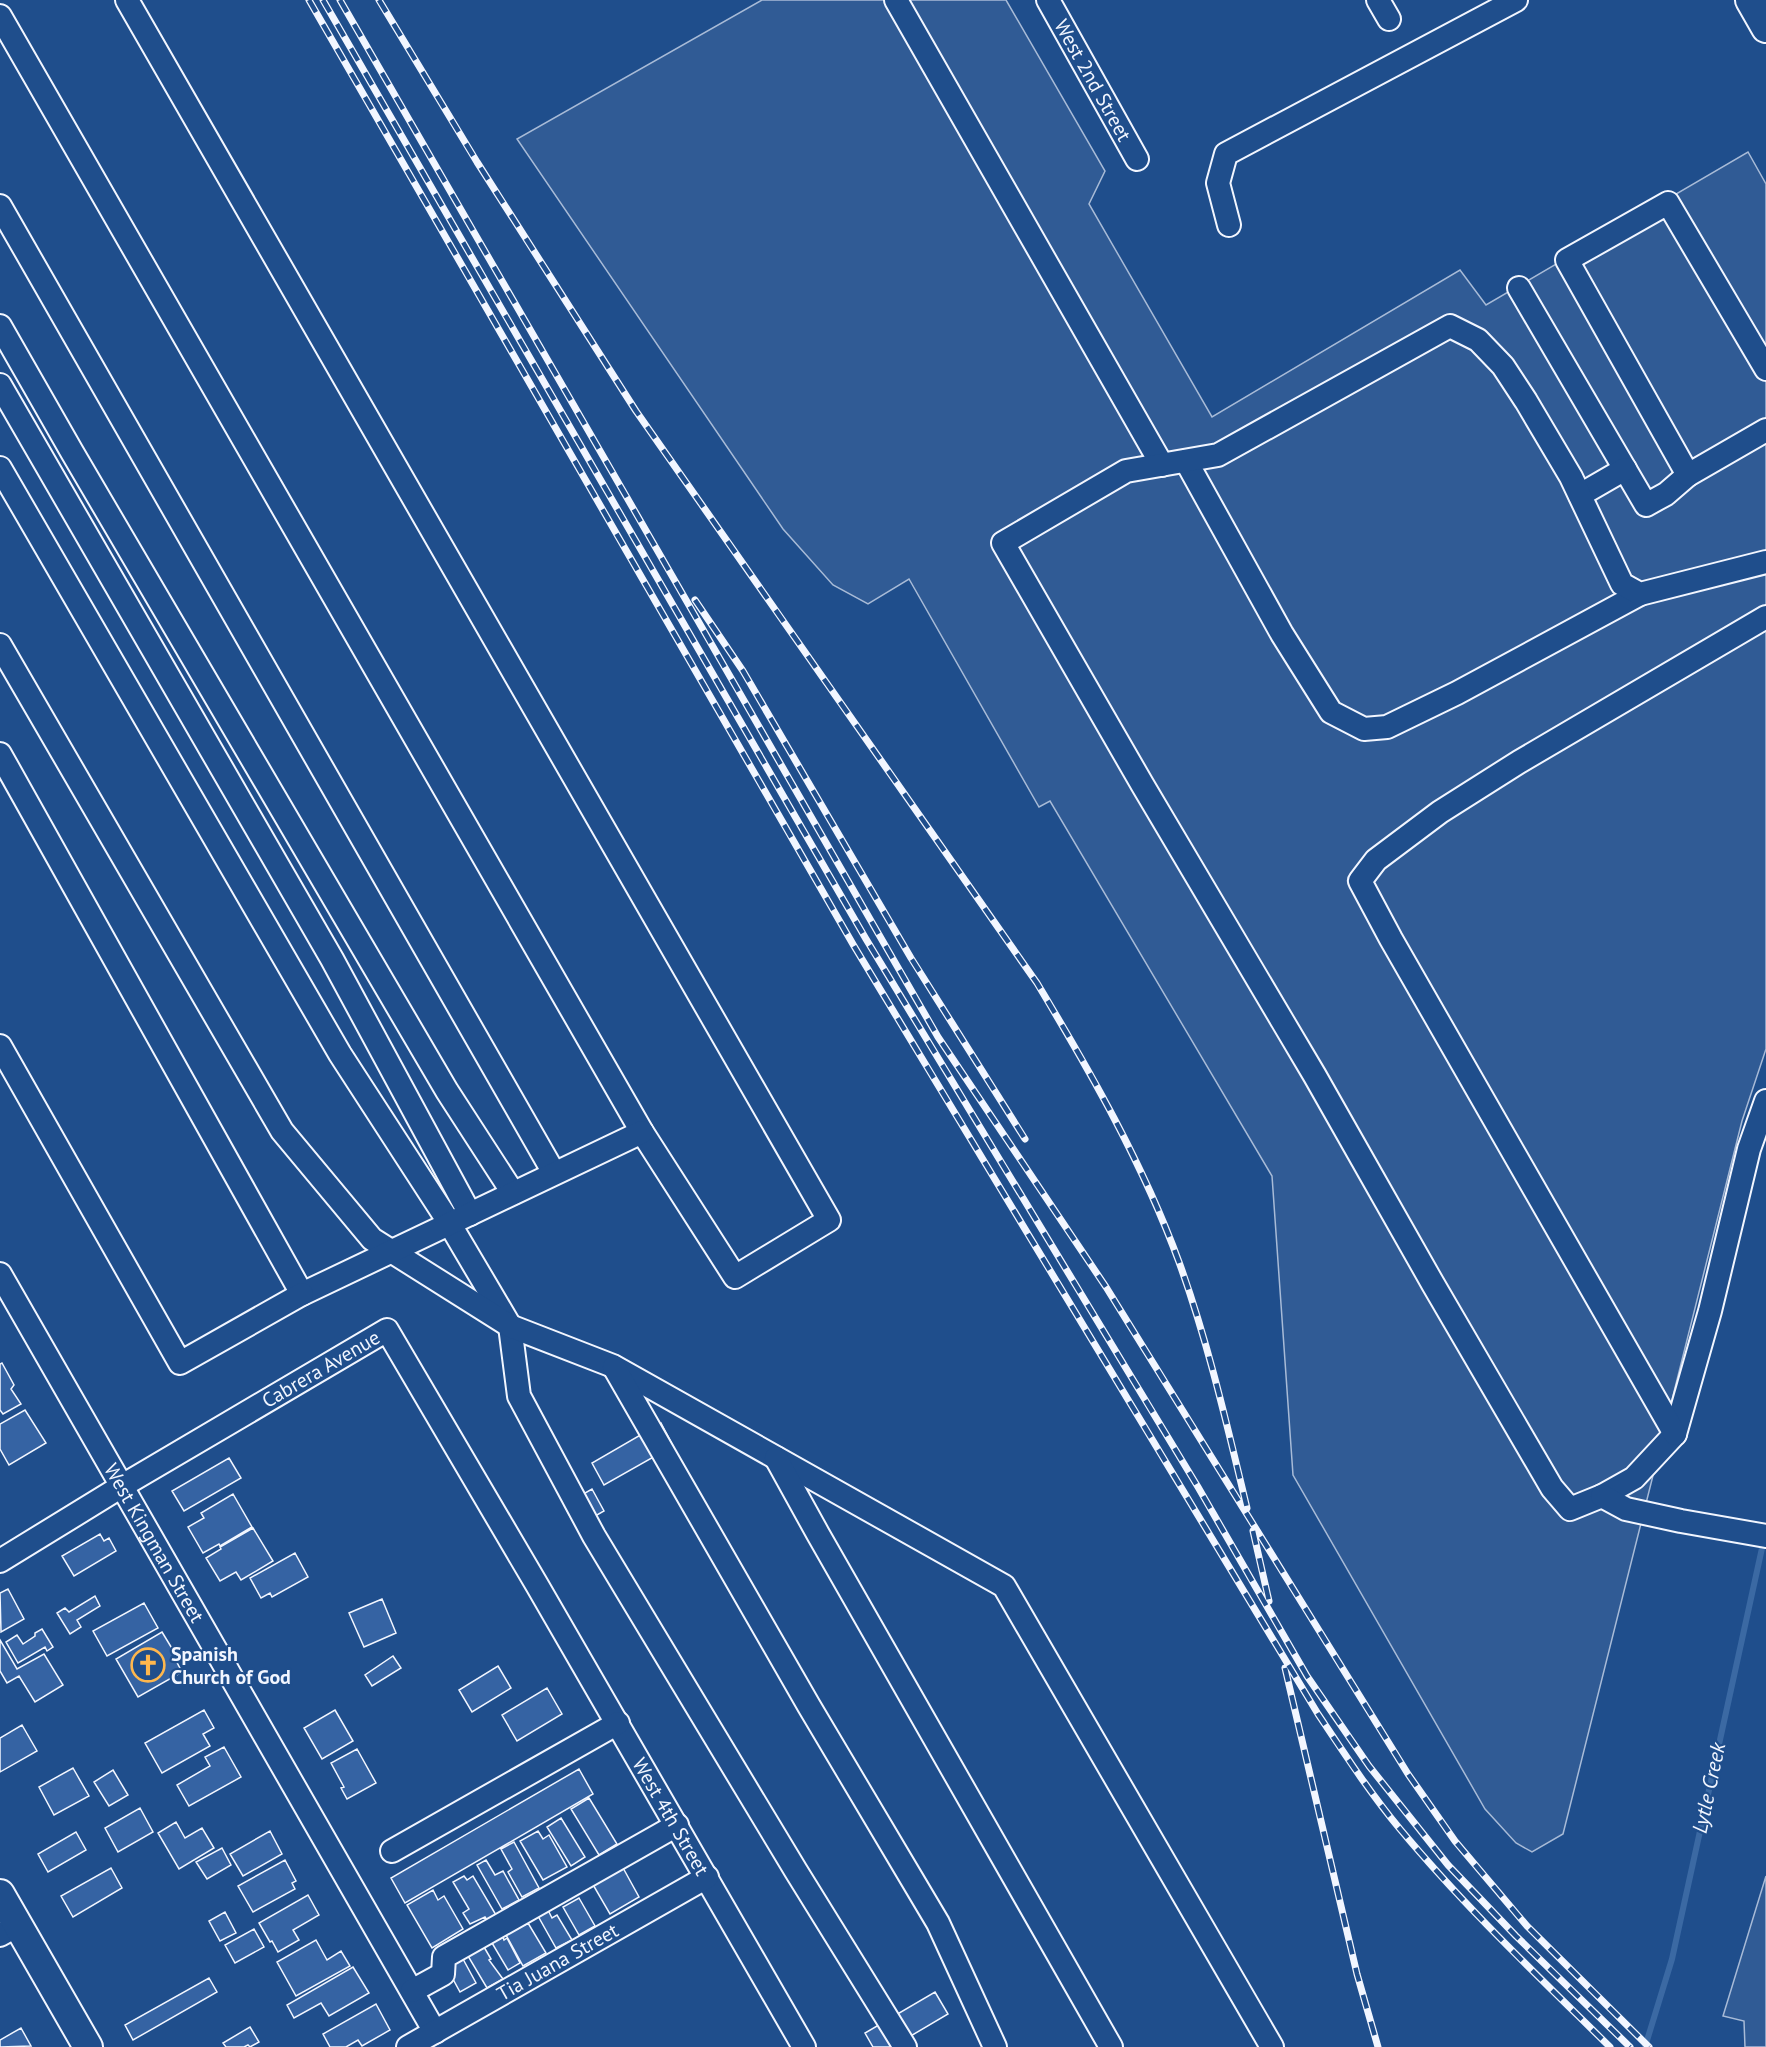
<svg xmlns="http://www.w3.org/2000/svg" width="1766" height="2047" viewBox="0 0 1766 2047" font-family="'PT Sans',sans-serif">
	<rect width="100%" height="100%" fill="#1f4e8c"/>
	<path fill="#305b95" stroke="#a8bbd7" stroke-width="1.5" d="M762 0H1006L1105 171 1089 204 1212 417 1460 270 1486 305 1748 152 1766 184V1049L1742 1121 1563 1834 1532 1852 1516 1843 1485 1809 1293 1475 1272 1176 1050 801 1039 807 909 579 868 604 833 585 783 529 517 139Z
		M1766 1876V2047H1745L1744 2021 1723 2016Z"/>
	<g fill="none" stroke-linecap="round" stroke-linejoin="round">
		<path stroke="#3b69a3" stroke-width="6" d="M1645 2047 1672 1959 1764 1539"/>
	</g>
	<path fill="#3563a3" stroke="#f2f6ff" stroke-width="1.5" d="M2 1363 14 1385 11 1389 21 1404 3 1414 0 1410V1364Z
		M25 1410 46 1443 9 1465 0 1449V1424Z
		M661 1423 673 1446 604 1485 592 1463Z
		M229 1458 241 1478 184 1511 172 1491Z
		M592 1489 604 1511 576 1527 564 1505Z
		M233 1494 252 1527 220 1546 219 1544 203 1553 188 1527 204 1518 201 1513Z
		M253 1528 273 1561 241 1580 236 1572 220 1581 206 1558 221 1549 220 1547Z
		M100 1534 104 1541 109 1538 116 1551 74 1576 62 1556Z
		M295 1553 308 1577 272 1597 270 1593 261 1598 250 1578Z
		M8 1589 24 1619 1 1632 0 1593Z
		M95 1596 100 1606 77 1620 81 1627 70 1634 57 1613 65 1608 69 1612Z
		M382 1599 396 1633 364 1647 349 1613Z
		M144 1603 158 1628 107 1656 93 1631Z
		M42 1629 53 1647 47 1651 45 1647 18 1663 6 1642 17 1635 23 1644 35 1636V1633Z
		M162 1632 176 1655 174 1657 182 1672 138 1697 116 1659Z
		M0 1640 17 1669 44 1654 63 1685 35 1702 19 1676 7 1683 0 1671Z
		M393 1656 401 1668 372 1686 365 1675Z
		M498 1666 511 1688 472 1712 459 1690Z
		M547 1688 562 1714 517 1741 502 1715Z
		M204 1710 214 1728 203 1734 210 1746 162 1773 145 1743Z
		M335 1710 353 1741 322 1759 304 1728Z
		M22 1725 37 1751 0 1772V1738Z
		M224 1747 241 1777 189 1806 177 1785 210 1766 205 1757Z
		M357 1749 376 1783 347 1799 341 1788 344 1787 331 1763Z
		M73 1768 89 1796 54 1815 39 1787Z
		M579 1769 593 1794 405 1903 391 1878Z
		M113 1770 128 1795 109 1806 94 1782Z
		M589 1798 617 1844 599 1855 571 1809Z
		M140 1808 153 1832 118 1852 105 1828Z
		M561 1818 585 1857 571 1866 547 1827Z
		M176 1822 185 1838 202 1828 214 1848 179 1869 158 1833Z
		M270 1831 282 1854 243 1876 230 1854Z
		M538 1831 543 1839 549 1835 567 1867 543 1880 520 1841Z
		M76 1832 86 1850 48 1872 38 1854Z
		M514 1842 539 1888 522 1897 508 1872 512 1869 501 1849Z
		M222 1848 231 1865 207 1879 196 1862Z
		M285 1860 296 1881 292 1883 295 1889 253 1912 238 1886Z
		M486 1860 495 1875 503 1871 519 1900 502 1909 477 1865Z
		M622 1866 639 1897 610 1914 592 1883Z
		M111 1868 122 1888 73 1917 61 1896Z
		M464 1876 467 1880 473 1876 496 1915 487 1920 485 1917 470 1924 463 1913 469 1909 453 1882Z
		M433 1890 438 1900 444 1896 463 1929 432 1948 407 1905Z
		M308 1895 319 1915 293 1930 299 1940 278 1952 272 1941 270 1942 259 1923Z
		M579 1898 595 1926 579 1935 563 1907Z
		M548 1910 552 1918 557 1915 572 1940 556 1948 538 1916Z
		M225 1912 236 1933 220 1941 209 1921Z
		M528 1923 546 1953 523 1966 506 1935Z
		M254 1929 264 1947 235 1963 225 1945Z
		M503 1937 504 1940 507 1938 520 1963 508 1970 492 1943Z
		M316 1940 327 1960 341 1951 350 1966 296 1996 277 1962Z
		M484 1947 491 1959 489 1960 503 1979 487 1988 468 1956Z
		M463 1959 476 1983 460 1992 447 1968Z
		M353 1967 369 1993 329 2016 321 2003 294 2018 287 2005Z
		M209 1978 217 1992 133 2040 125 2025Z
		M935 1992 948 2014 892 2047H873L865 2033Z
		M376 2004 390 2030 362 2046 358 2040 346 2047H330L323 2034Z
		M250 2027 259 2042 250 2047 248 2045 244 2047H226L223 2043Z
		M21 2028 31 2046 0 2047V2040Z"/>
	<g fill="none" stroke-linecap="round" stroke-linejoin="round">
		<g stroke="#f2f6ff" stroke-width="26">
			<g id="minor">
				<path d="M896 0 1162 465"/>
				<path id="s1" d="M1048 0 1137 159"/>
				<path d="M1378 0 1389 19"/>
				<path d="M0 16 642 1132 735 1277 829 1220 127 0"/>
				<path d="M0 206 554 1173"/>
				<path d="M1229 225 1218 183 1226 154 1516 0"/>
				<path d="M1519 288 1646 505 1666 494 1688 475"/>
				<path d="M0 326 72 452 447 1091 513 1193"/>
				<path d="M1766 369 1668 203 1567 260 1688 475 1766 430"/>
				<path d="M0 385 332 959 470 1214"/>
				<path d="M1186 461 1282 634 1331 712 1364 729 1387 727 1457 693 1640 594"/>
				<path d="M0 468 340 1054 445 1216 510 1326 519 1396 594 1536 796 1871 905 2047"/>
				<path d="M1580 495 1625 469"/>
				<path d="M1766 562 1640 594 1622 584 1571 477 1526 401 1503 366 1478 340 1450 326 1218 455 1126 471 1003 543 1142 784 1315 1076 1433 1284 1552 1488 1570 1509 1602 1496 1634 1478 1675 1434 1710 1311 1749 1149 1766 1101"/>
				<path d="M0 645 282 1131 372 1239 510 1326 613 1366 1004 1586 1272 2047"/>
				<path d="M0 754 302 1294 642 1132"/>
				<path d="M0 1046 180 1363 302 1294"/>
				<path id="s2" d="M0 1274 435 2032"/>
				<path d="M614 1367 809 1706 938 1923 995 2047"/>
				<path d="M1675 1434 1391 939 1360 881 1376 860 1440 812 1519 762 1766 617"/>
				<path d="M776 1458 818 1534 1111 2047"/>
				<path d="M1602 1496 1626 1509 1681 1521 1766 1536"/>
				<path id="s3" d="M0 1561 122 1486 387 1330 537 1585 804 2047"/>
				<path d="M392 1851 618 1723"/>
				<path d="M0 1935 18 1925"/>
				<path d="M412 1991 443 1974 444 1957 677 1825"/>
				<path id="s4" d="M408 2047 707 1877"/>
			</g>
		</g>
		<g stroke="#f2f6ff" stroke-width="32">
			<path id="major" d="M1750 0 1766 28
				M0 1894 88 2047"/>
		</g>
		<use href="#minor" stroke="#1f4e8c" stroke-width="22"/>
		<use href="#major" stroke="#1f4e8c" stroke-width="28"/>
		<g stroke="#f2f6ff" stroke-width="7">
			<path id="rail" d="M309 0 854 946 1318 1714C1344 1753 1370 1793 1400 1829 1465 1907 1538 1976 1610 2047
				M323 0 866 939 1198 1487 1307 1676 1369 1766 1448 1865 1516 1936 1630 2047
				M340 0 938 1037 1106 1287 1408 1774 1455 1841 1527 1926 1649 2047
				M379 0 477 162 636 411 1037 983C1091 1073 1143 1164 1179 1262 1208 1342 1227 1425 1247 1508
				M695 600 743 671 911 958 1025 1139
				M1253 1531 1269 1601
				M1285 1668 1357 1974 1378 2047"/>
		</g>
		<use href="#rail" stroke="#1f4e8c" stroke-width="4.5" stroke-dasharray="14" stroke-linecap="butt"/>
	</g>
	<defs>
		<g id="church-ring" transform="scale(1.725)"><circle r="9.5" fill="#1f4e8c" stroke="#ffb74d" stroke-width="1.5"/><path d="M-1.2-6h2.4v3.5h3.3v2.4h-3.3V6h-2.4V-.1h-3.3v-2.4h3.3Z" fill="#ffb74d"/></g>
	</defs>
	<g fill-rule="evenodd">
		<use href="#church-ring" x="148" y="1665"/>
	</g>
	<g text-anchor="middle" stroke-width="4.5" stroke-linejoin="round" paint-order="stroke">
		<g font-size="20" fill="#f2f6ff" stroke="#1f4e8c">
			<text dy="7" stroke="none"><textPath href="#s1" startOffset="92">West 2nd Street</textPath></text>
			<text dy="7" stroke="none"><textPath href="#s3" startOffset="374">Cabrera Avenue</textPath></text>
			<text dy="7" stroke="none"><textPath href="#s2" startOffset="310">West Kingman Street</textPath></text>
			<text dy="7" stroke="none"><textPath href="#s3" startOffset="1014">West 4th Street</textPath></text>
			<text dy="7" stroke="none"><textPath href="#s4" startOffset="172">Tia Juana Street</textPath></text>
		</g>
		<g font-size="20" font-weight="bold" fill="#f2f6ff" stroke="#1f4e8c" text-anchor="start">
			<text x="171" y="1661">Spanish<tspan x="171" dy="23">Church of God</tspan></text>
		</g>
		<g font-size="21" font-style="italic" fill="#f2f6ff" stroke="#1f4e8c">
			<text transform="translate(1709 1788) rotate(-78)" y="7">Lytle Creek</text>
		</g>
	</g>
</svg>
